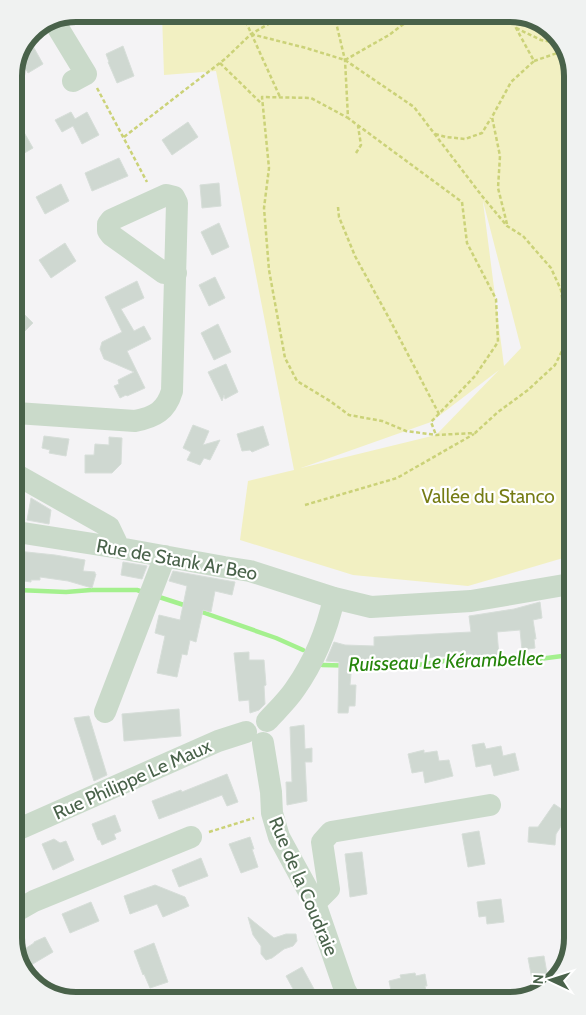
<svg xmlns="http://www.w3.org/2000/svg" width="586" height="1015" viewBox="0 0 586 1015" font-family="Cabin,sans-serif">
	<rect width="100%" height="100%" fill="#f4f3f5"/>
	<path fill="#f2f0c2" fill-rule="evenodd" d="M162 14H514L545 25 566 49 570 556 468 586 353 575 240 540 248 481 294 470 216 71 164 75ZM483 201 521 348 504 366 483 202ZM499 370 436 435 301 468 431 422Z"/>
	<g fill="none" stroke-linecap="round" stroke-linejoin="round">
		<path stroke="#a4f08e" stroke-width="4.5" d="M17 590 66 592 91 590H137L143 592
			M156 596 187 606
			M199 611 276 638 303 650
			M322 665 405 667 457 659H500L524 661 570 655"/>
	</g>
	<path fill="#cfd8d1" stroke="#d7ded9" d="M29 39 43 64 28 73 20 59Z
		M123 46 134 76 117 83 108 62H109L106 54Z
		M71 112 75 119 87 112 99 135 82 144 73 126 62 132 55 120Z
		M14 115 33 148 14 159Z
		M188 122 198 137 172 155 162 140Z
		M119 158 128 176 92 191 85 173Z
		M219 183 221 206 202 208 200 185Z
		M61 184 69 201 45 214 36 197Z
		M219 223 229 247 212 255 201 232Z
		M65 243 76 261 51 278 39 260Z
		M215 277 225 298 209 306 199 285Z
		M137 281 144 298 121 309 134 331 144 326 151 339 127 351 145 388 127 396 126 395 120 398 114 386 119 384 118 380 134 372 104 359 100 349 102 342 122 332 105 297Z
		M15 305 33 323 16 340V320Z
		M218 324 231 352 214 360 201 333Z
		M226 364 238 392 225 399 224 395 222 401 208 372Z
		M193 425 209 431 203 445 220 440 210 460 204 458 200 465 187 460 191 452 183 448Z
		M263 426 269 445 252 452 250 450 242 451 237 434Z
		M44 436 69 439 66 456 49 453 50 450 42 448Z
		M109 437 122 438 121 464 112 473H85V455H94L95 444 109 445Z
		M31 498 51 510 49 524 27 520Z
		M17 551 55 555 85 560 83 571 95 572V574H96L92 588 68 581 40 577V580H31V582L17 580Z
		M123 562 147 566 142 579 121 575Z
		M173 571 235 582 232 595 215 591 211 612 203 610 196 642 190 640 187 655 182 654 177 677 157 673 165 636 155 633 159 615 180 620 187 586 169 581Z
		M540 602 542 618 533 620 536 639H534L535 648 522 650 520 630 497 632 499 656 471 657 470 654 378 662H352L350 685H356L355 706H349L348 713H338L339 662 326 661 334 642 345 645 374 646V637L471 632 469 616 514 609Z
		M249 652V660H264L266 685 264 686 265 704 259 710 250 713 249 700 239 701 234 653Z
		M179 709 181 736 124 741 122 714Z
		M89 716 107 775 94 781 74 718Z
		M304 725 305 749 312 748V762H305L307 801 287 805 286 782H292L290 727Z
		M484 743 486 749 501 746 503 756 515 753 519 770 494 776 491 764 476 767 472 745Z
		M424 750V753L437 751 439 761 449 760 453 776 425 783 423 771 412 773 408 754Z
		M227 774 238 802 227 806 222 795 159 819 152 801 181 790 182 792Z
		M554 804 569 814 556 834 555 845 528 842 529 827H538Z
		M115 815 121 831 114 834 116 839 102 845 100 840H98L92 824Z
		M479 831 485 864 468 867 462 834Z
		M250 837 254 849H252L258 867 241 873 229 844Z
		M54 839 60 843 66 841 74 860 53 870 42 844Z
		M362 852 367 894 350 897 345 854Z
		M201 858 208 876 179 887 172 870Z
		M155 885 185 897 189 906 163 917 157 904 130 914 124 896Z
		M501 899 504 922 487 924 486 916 479 917 477 902Z
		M91 902 99 921 70 933 62 914Z
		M248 917 274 938 286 934H296L297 941 293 946 284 949 272 958 266 960 261 954V946L253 935Z
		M45 937 53 952 26 968 20 958V952L34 943V942Z
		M154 943 168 982 150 988 144 974 143 975 134 951Z
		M544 956 549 985 537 995H535L528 958Z
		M302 967 314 989 298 998 286 976Z
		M415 973 416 976 425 974 427 986H425L427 996 405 997 404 990 391 991 389 981 401 978 400 975Z"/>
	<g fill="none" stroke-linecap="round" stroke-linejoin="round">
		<path stroke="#cbd278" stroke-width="2.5" stroke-dasharray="4 2.5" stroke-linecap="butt" d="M257 14 246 22 280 97
			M334 14 345 60 348 118 462 202 467 243 496 299 498 342 475 376 431 422 436 435
			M516 28 541 40 562 44
			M251 34 306 48 345 60 414 107 482 196 507 226 523 236 551 268 561 290 568 339 555 365 528 390 498 412 475 433 436 435 406 431 382 421 349 415 330 401 297 381 285 358 269 270 264 208 269 168 262 97 311 98 348 118
			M345 60 389 35 417 14
			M534 61 566 50
			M220 63 262 104
			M97 88 147 182
			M435 134 446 137 465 139 482 133 491 118
			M124 137 225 59 251 34 286 14
			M356 153 361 145 358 126
			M338 207 339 217 355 256 390 320 439 414
			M507 224 498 188 500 156 492 117 511 82 534 61 516 28 512 14
			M305 505 397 478 474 434
			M209 832 254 818"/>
		<path stroke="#cadaca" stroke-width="22" d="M55 23 86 74 73 81
			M16 413 135 421C155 417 166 411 172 391L177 203 174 197 166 195 111 220 108 224V231L111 235 164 273H176
			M17 475 109 527 119 548
			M17 532 119 548 224 567 250 571 334 598 371 607 471 601 570 584
			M105 712 165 556
			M267 721C276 711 287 701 295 689 314 662 327 630 334 598
			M263 743 271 792 272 813 279 837 315 903 345 990 349 997
			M19 829 218 741 246 732
			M315 903 329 889 322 842 331 832 490 805
			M20 909 34 901 191 837"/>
	</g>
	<g text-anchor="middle" stroke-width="4.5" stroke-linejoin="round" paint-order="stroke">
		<g font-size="19" fill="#767c14" stroke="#fff">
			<text x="488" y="503">Vallée du Stanco</text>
		</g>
		<g font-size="19" fill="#49624a" stroke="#fff">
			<text transform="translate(177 559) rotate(10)" y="7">Rue de Stank Ar Beo</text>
			<text transform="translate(132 779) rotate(-24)" y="7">Rue Philippe Le Maux</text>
			<text transform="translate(304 886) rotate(67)" y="7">Rue de la Coudraie</text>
		</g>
		<g font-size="20" font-style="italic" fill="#25850a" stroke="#fff">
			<text transform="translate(446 661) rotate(-2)" y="7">Ruisseau Le Kérambellec</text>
		</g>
	</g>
	<path d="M0 0H586V1015H0ZM76 22H510A54 54 0 0 1 564 76V938A54 54 0 0 1 510 992H76A54 54 0 0 1 22 938V76A54 54 0 0 1 76 22Z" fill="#f0f2f1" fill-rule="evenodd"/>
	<path fill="none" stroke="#49624a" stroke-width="6" d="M76 22H510A54 54 0 0 1 564 76V938A54 54 0 0 1 510 992H76A54 54 0 0 1 22 938V76A54 54 0 0 1 76 22Z"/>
	<g transform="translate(551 980) rotate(274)" stroke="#ffffff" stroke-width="4" paint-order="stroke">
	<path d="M0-4L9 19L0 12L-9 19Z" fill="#49624a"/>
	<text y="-8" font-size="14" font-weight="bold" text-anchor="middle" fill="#49624a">N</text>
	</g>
</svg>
